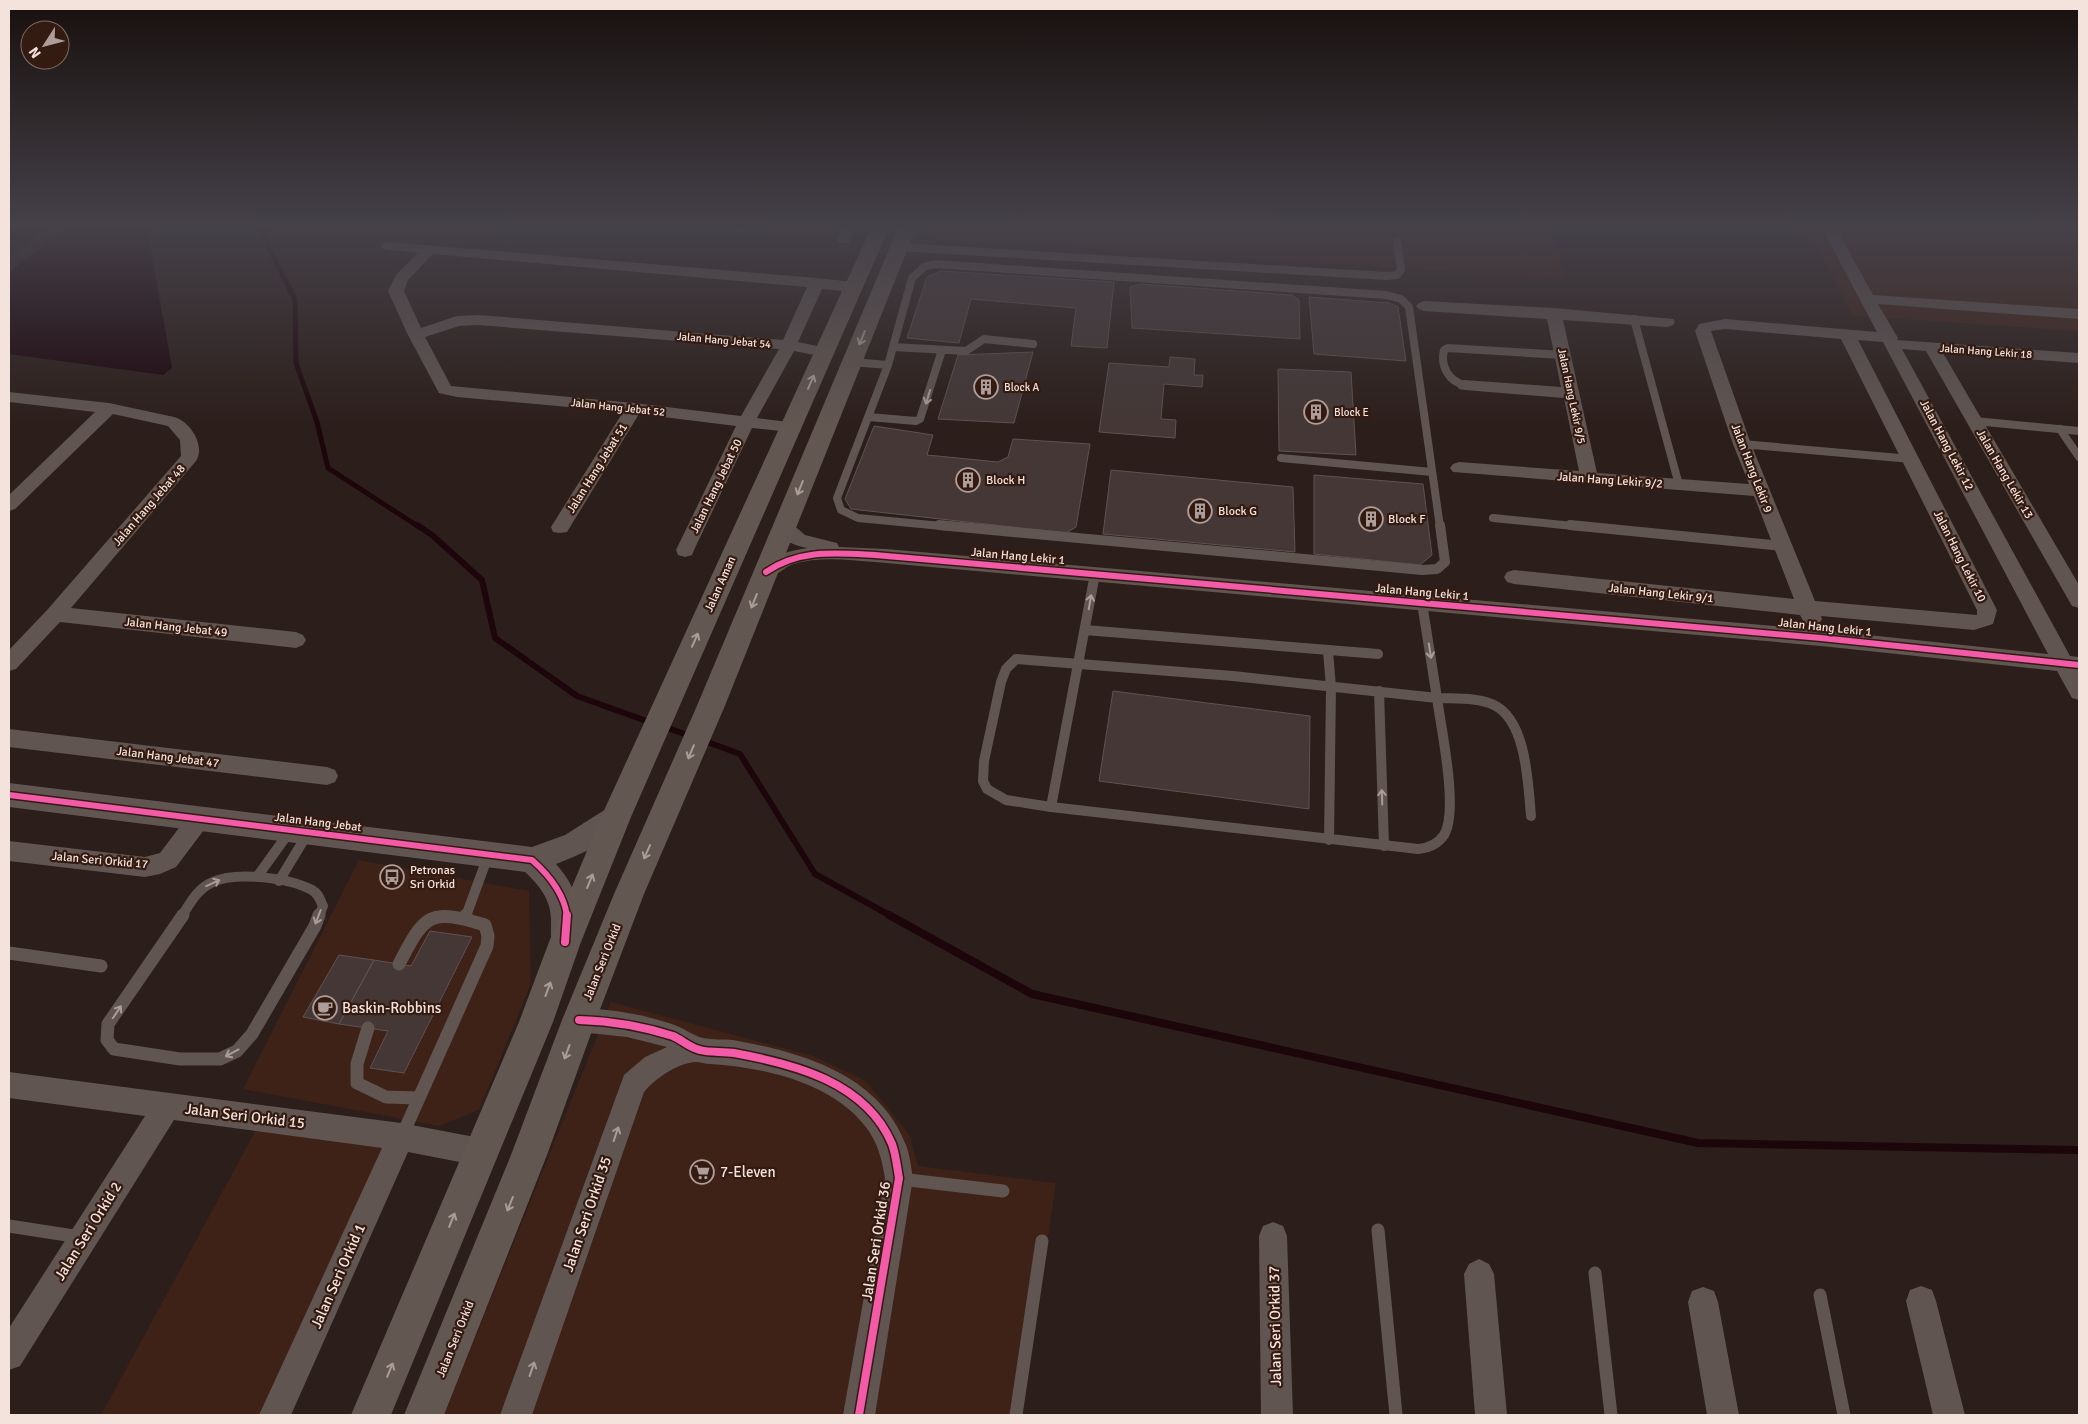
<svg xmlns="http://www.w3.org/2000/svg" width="2088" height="1424" viewBox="0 0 2088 1424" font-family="Signika,sans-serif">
	<rect width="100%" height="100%" fill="#2c1e1a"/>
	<path fill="#3e2117" d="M936 228H1551L1566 278 933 239Z
		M1807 228H2079V331L1853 316Z
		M359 860 529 891 531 984 479 1110 439 1126 243 1089Z
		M611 1002 813 1056 866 1081 909 1134 918 1166 1056 1183 1022 1415H444Z
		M257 1128 385 1147 262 1415H101Z"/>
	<path fill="#1d050c" d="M9 228H48L9 256Z
		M69 228H147L172 368 163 375 9 354V272Z"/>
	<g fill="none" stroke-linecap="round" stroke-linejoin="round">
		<path stroke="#1d050c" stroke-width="5" d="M262 228 272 254 295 299 296 363 317 422 328 468 419 527"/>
		<path stroke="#1d050c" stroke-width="6" d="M417 525 432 535 482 580 495 638 577 696 652 723
			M662 726 693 737
			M702 740 740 754 815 874 891 916"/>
		<path stroke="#1d050c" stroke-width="8" d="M889 915 1032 994 1698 1143 2079 1150"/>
	</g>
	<path fill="#443736" stroke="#5f524f" d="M941 271 1114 282 1107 348 1071 346 1076 308 971 299 959 343 907 338 927 277Z
		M1140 284 1292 295 1299 300 1300 339 1132 328 1130 287Z
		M1309 297 1389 303 1398 307 1406 361 1314 354Z
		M1033 352 1014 423 938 419 958 355Z
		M1170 357 1195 359 1194 375H1203L1202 387 1164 384 1161 419 1176 420 1175 438 1099 432 1109 363 1169 367Z
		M1278 369 1351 372 1356 455 1279 451Z
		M874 426 933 435 927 455 998 462 1008 457 1013 439 1090 444 1076 527 1066 533 851 509 845 499Z
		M1111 470 1293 487 1295 552 1103 534Z
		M1314 475 1423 484 1432 555 1420 565 1314 554Z
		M1113 691 1310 716 1309 809 1099 781Z
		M430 931 472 937 404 1073 370 1068 388 1031 339 1024 374 960 411 966Z
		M339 955 374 960 339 1024 303 1017Z"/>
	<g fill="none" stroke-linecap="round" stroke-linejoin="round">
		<path stroke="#605551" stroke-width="8" d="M899 247 1386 276 1397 275 1401 270 1397 242
			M1634 319 1679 485
			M893 347 966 351 984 339 1033 344
			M852 362 888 365
			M1465 385C1449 382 1440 366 1444 350L1448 348 1563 355
			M869 417 916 421 920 419 942 350
			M1975 421 2079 431
			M2060 429 2079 457
			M1742 444 1911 459
			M1281 458 1432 472
			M1493 518 1583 527
			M952 527 858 518 841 510 837 498 888 365 912 278 924 267 934 264 1386 295 1401 299 1409 307 1440 527"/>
		<path stroke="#605551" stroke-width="10" d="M939 525 1422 570 1437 569 1445 562 1440 525
			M1570 525 1783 546
			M1422 603 1437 698
			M1085 630 1378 654
			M1328 651 1331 687 1329 840
			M1016 659 1233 676 1437 698C1441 728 1459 811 1444 835 1438 844 1429 848 1418 849L1051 807 1006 800 987 789 983 781 984 761 1001 682 1006 669Z
			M1379 691 1384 846
			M1437 698C1456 699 1477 697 1494 705 1527 721 1528 785 1531 816
			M1051 807 1095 574
			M257 877 290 831
			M279 881 308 833
			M182 916C190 903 198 888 213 882 236 871 290 878 312 890 319 894 320 900 323 906L319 916
			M436 916H453
			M466 916 488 856"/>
		<path stroke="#605551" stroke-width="13" d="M183 915 108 1024 107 1040 114 1049 180 1059H220L237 1051 252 1034 315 926 319 915
			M465 918 466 915
			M9 953 101 966
			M399 964C425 914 429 908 485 925L488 936 487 946 402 1136
			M368 1028 357 1064V1083L386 1097 418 1098
			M900 1179 1003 1191
			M9 1226 80 1237
			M1378 1230 1396 1415
			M1595 1273 1611 1415
			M1820 1295 1844 1415
			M1016 1415 1042 1241"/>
		<path fill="#605551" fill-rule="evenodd" d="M735 228H749C745 233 742 233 736 232Z
			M842 228H856L849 243H839L837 240Z
			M1822 228H1836L1873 295 2079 309V319L1878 304 1898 338 1897 340 2079 353V363L1943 353 2079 585V608L2072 606 1926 351 1902 349 2070 656 2079 657V700L2072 698 2057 671 1821 646 875 562C849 560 819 556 794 564 781 568 774 581 759 577L756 572C766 556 789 551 807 548 793 545 782 541 775 528L777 523 784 522 791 523 805 535 837 543 839 547 886 549 1821 630 2048 654 1883 342 1858 340 1997 610 1993 624 1974 630 1821 616 1822 619 1819 624 1812 626 1805 624 1800 615 1514 584 1507 582 1504 577 1507 572 1514 570 1794 599 1754 496 1453 472 1450 468 1453 464 1459 462 1579 471 1564 398 1465 390 1459 389 1457 385 1459 381 1465 380 1561 387 1547 319 1424 311 1419 309 1416 306 1419 303 1424 301 1554 308 1673 319 1675 322 1673 325 1667 327 1563 320 1597 473 1749 484 1733 444 1695 331 1699 324 1725 319 1877 332ZM1725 329 1841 339 1977 610V615L1815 601 1751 444 1711 331Z
			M388 242 817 278 853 282 858 284 861 287 858 290 853 292 822 289 798 342 831 349 833 352 831 355 825 357 794 351 757 418 797 423 800 427 797 431 791 432 752 428 694 550 692 555 685 557 678 555 676 550 736 426 639 414 567 532 560 533 553 532 551 527 623 412 457 397 439 393 408 335 388 291 396 275 418 253 383 249 381 246 383 243ZM433 254 807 287 783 340 478 315 457 316 421 328 404 291 408 280ZM478 325 779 349 741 416 634 403 451 386 425 337 459 326Z
			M9 392 109 403 174 417C190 421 206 446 196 461L71 608 296 632 303 635 306 640 303 645 296 648 60 622 16 669 9 671V650L48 609 181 456 180 440 168 426 113 414 15 509 9 511V495L95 412 9 402Z
			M9 729 327 767 335 770 338 776 335 782 327 785 9 747Z
			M199 809 207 812 210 819 207 826 176 867 160 874 145 877 9 861V841L145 857 160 853 191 812Z
			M579 1008C611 1009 642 1014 672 1024 682 1027 694 1036 703 1038 713 1040 723 1039 733 1040 801 1052 879 1074 906 1145 910 1155 911 1167 913 1178L875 1415H843L885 1178C880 1148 874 1133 852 1112 815 1079 758 1067 710 1064 706 1064 700 1062 695 1062 676 1064 656 1078 644 1092L532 1415H500L624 1075 645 1057 667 1047 627 1037 579 1032 570 1029 566 1020 570 1011Z
			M9 1072 401 1123 480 1138 490 1142 494 1152 490 1162 480 1166 408 1152 291 1415H259L382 1148 174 1120 20 1366 9 1370V1328L145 1116 9 1098Z
			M1273 1222 1283 1226 1287 1236 1293 1415H1261L1259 1236 1263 1226Z
			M1479 1259 1489 1264 1494 1274 1507 1415H1475L1464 1274 1469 1264Z
			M1921 1286 1932 1290 1936 1301 1965 1415H1933L1906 1301 1910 1290Z
			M1703 1287 1714 1291 1718 1302 1739 1415H1707L1688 1302 1692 1291Z"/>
		<path fill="#605551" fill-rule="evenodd" d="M9 783 532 847 565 835 606 809 616 805 626 809 630 817C620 838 577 856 556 864 577 887 589 921 576 951L565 955 554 951C550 941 551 934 551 923 552 901 540 886 525 872L9 807Z"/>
		<path fill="#635751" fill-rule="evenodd" d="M871 228H889L631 817 581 942 553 1022 391 1415H351L519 1022 549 942 601 817Z
			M898 228H916L724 708 644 894 596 1020 547 1155 444 1415H404L511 1155 562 1020 614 894 696 708Z"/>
		<g stroke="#341b12" stroke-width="9">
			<path id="cycleway-far1" d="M766 572C800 549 835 553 875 555L1821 638 2079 665
				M9 795 532 860C549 875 564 893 567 916"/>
		</g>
		<g stroke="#341b12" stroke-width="11">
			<path id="cycleway" d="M565 942 567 915
				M579 1020C611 1021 642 1026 673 1036 682 1040 690 1048 700 1050 711 1053 722 1051 734 1053 794 1064 866 1082 892 1144 896 1155 897 1167 899 1178L859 1415"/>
		</g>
		<use href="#cycleway-far1" stroke="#f35aa7" stroke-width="6"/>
		<use href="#cycleway" stroke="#f35aa7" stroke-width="8"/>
	</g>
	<defs><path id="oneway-shaft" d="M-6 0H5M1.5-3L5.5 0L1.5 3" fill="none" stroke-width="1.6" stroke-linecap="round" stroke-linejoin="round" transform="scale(1.25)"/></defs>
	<g stroke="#ac9c96">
		<use href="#oneway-shaft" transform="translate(862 338) rotate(112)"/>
		<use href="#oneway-shaft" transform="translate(811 382) rotate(-66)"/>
		<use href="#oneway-shaft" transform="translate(800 488) rotate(112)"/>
		<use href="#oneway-shaft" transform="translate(754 601) rotate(112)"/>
		<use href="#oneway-shaft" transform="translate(695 640) rotate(-66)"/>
		<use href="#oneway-shaft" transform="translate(691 752) rotate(113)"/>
		<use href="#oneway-shaft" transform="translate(647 852) rotate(114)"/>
		<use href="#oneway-shaft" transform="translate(590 881) rotate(-68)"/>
		<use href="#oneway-shaft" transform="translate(548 989) rotate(-70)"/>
		<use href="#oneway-shaft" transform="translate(567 1052) rotate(110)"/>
		<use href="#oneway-shaft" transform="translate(510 1204) rotate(112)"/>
		<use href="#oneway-shaft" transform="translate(452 1220) rotate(-68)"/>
		<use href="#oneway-shaft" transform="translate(390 1370) rotate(-68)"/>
	</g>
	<g stroke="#aa9c96">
		<use href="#oneway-shaft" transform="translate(928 397) rotate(107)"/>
		<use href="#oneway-shaft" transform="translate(1090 602) rotate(-80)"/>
		<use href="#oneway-shaft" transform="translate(1430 651) rotate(81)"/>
		<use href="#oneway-shaft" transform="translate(1382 797) rotate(-92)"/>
		<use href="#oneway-shaft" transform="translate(213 883) rotate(-24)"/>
		<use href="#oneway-shaft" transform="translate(318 917) rotate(111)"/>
		<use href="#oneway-shaft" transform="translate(117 1012) rotate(-56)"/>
		<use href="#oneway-shaft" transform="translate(232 1053) rotate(152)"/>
		<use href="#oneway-shaft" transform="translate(616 1134) rotate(-71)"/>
		<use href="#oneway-shaft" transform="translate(532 1369) rotate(-71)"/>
	</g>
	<linearGradient id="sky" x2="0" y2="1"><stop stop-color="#18100e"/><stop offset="0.53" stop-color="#454149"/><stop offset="1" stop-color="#454149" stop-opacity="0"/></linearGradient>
	<rect width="2088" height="427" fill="url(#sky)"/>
	<defs>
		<g id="building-ring" transform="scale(1.25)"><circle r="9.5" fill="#341b12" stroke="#ae9d98" stroke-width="1.5"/><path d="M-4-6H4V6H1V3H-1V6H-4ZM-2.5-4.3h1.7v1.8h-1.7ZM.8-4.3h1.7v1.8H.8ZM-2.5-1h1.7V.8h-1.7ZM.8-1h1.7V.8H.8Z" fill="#ae9d98"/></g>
		<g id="bus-ring" transform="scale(1.25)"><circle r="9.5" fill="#341b12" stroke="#ae9d98" stroke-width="1.5"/><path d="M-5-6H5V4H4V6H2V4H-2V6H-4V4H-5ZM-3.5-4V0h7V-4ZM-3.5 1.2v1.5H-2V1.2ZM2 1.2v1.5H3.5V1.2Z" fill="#ae9d98"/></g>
		<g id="cafe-ring" transform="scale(1.25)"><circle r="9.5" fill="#341b12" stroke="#ae9d98" stroke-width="1.5"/><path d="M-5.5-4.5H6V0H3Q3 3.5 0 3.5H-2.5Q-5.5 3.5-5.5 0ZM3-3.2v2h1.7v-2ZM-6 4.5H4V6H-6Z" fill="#ae9d98"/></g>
		<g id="supermarket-ring" transform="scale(1.25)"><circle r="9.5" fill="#341b12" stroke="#ae9d98" stroke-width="1.5"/><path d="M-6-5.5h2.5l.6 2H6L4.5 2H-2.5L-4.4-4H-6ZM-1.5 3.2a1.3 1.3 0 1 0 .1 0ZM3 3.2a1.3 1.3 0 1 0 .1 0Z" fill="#ae9d98"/></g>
	</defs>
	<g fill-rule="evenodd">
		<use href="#building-ring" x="986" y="387"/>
		<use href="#building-ring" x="1316" y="412"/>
		<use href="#building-ring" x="968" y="480"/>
		<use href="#building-ring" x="1200" y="511"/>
		<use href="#building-ring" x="1371" y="519"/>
		<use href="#bus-ring" x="392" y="877"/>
		<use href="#cafe-ring" x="325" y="1008"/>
		<use href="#supermarket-ring" x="702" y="1172"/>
	</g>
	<g text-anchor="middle" stroke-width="4.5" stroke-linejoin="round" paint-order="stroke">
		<g font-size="11" fill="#f4e2dc" stroke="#341b12">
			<text transform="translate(724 340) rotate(5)" y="4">Jalan Hang Jebat 54</text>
			<text transform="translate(1986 351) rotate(4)" y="4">Jalan Hang Lekir 18</text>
			<text transform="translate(1572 396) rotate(78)" y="4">Jalan Hang Lekir 9/5</text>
			<text transform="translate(618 407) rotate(6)" y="4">Jalan Hang Jebat 52</text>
		</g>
		<g font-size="11" fill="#f4e2dc" stroke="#341b12" text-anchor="start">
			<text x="1004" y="391">Block A</text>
			<text x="1334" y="416">Block E</text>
		</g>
		<g font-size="12" fill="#f4e2dc" stroke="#341b12">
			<text transform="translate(1947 445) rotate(62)" y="4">Jalan Hang Lekir 12</text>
			<text transform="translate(597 468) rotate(-58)" y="4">Jalan Hang Jebat 51</text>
			<text transform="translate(1752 468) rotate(69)" y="4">Jalan Hang Lekir 9</text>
			<text transform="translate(2005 474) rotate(60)" y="4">Jalan Hang Lekir 13</text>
			<text transform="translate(1610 480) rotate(4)" y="4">Jalan Hang Lekir 9/2</text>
			<text transform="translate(716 486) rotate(-64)" y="4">Jalan Hang Jebat 50</text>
			<text transform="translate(149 505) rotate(-49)" y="4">Jalan Hang Jebat 48</text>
			<text transform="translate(1018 556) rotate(5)" y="4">Jalan Hang Lekir 1</text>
			<text transform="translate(1960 556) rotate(63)" y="4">Jalan Hang Lekir 10</text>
			<text transform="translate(720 584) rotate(-66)" y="4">Jalan Aman</text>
			<text transform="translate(1422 592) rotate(5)" y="4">Jalan Hang Lekir 1</text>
			<text transform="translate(1661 593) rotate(6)" y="4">Jalan Hang Lekir 9/1</text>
			<text transform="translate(176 627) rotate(6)" y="4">Jalan Hang Jebat 49</text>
			<text transform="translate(1825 627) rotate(6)" y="4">Jalan Hang Lekir 1</text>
			<text transform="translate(168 757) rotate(7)" y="4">Jalan Hang Jebat 47</text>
			<text transform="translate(318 822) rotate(7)" y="4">Jalan Hang Jebat</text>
			<text transform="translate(100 860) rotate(5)" y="4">Jalan Seri Orkid 17</text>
			<text transform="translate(602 962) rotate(-68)" y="4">Jalan Seri Orkid</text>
			<text transform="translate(455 1339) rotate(-68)" y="4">Jalan Seri Orkid</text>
		</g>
		<g font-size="12" fill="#f4e2dc" stroke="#341b12" text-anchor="start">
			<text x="986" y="484">Block H</text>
			<text x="1218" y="515">Block G</text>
			<text x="1388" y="523">Block F</text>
			<text x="410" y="874">Petronas<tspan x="410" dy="14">Sri Orkid</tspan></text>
		</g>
		<g font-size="15" fill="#f4e2dc" stroke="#341b12" text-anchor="start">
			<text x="342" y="1013">Baskin-Robbins</text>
			<text x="720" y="1177">7-Eleven</text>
		</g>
		<g font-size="15" fill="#f4e2dc" stroke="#341b12">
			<text transform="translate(245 1116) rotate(7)" y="5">Jalan Seri Orkid 15</text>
			<text transform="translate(587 1214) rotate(-71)" y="5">Jalan Seri Orkid 35</text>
			<text transform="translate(88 1231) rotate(-58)" y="5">Jalan Seri Orkid 2</text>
			<text transform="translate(876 1241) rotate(-81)" y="5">Jalan Seri Orkid 36</text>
			<text transform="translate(338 1276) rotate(-66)" y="5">Jalan Seri Orkid 1</text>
			<text transform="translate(1275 1326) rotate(-91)" y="5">Jalan Seri Orkid 37</text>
		</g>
	</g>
	<rect width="2088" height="1424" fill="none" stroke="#f4e2dc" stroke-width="20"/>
	<g transform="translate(45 45) rotate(234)"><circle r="24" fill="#341b12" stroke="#816b63"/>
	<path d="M0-4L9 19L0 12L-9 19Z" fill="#ae9d98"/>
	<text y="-8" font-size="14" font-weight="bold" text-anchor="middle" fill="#f4e2dc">N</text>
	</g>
</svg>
